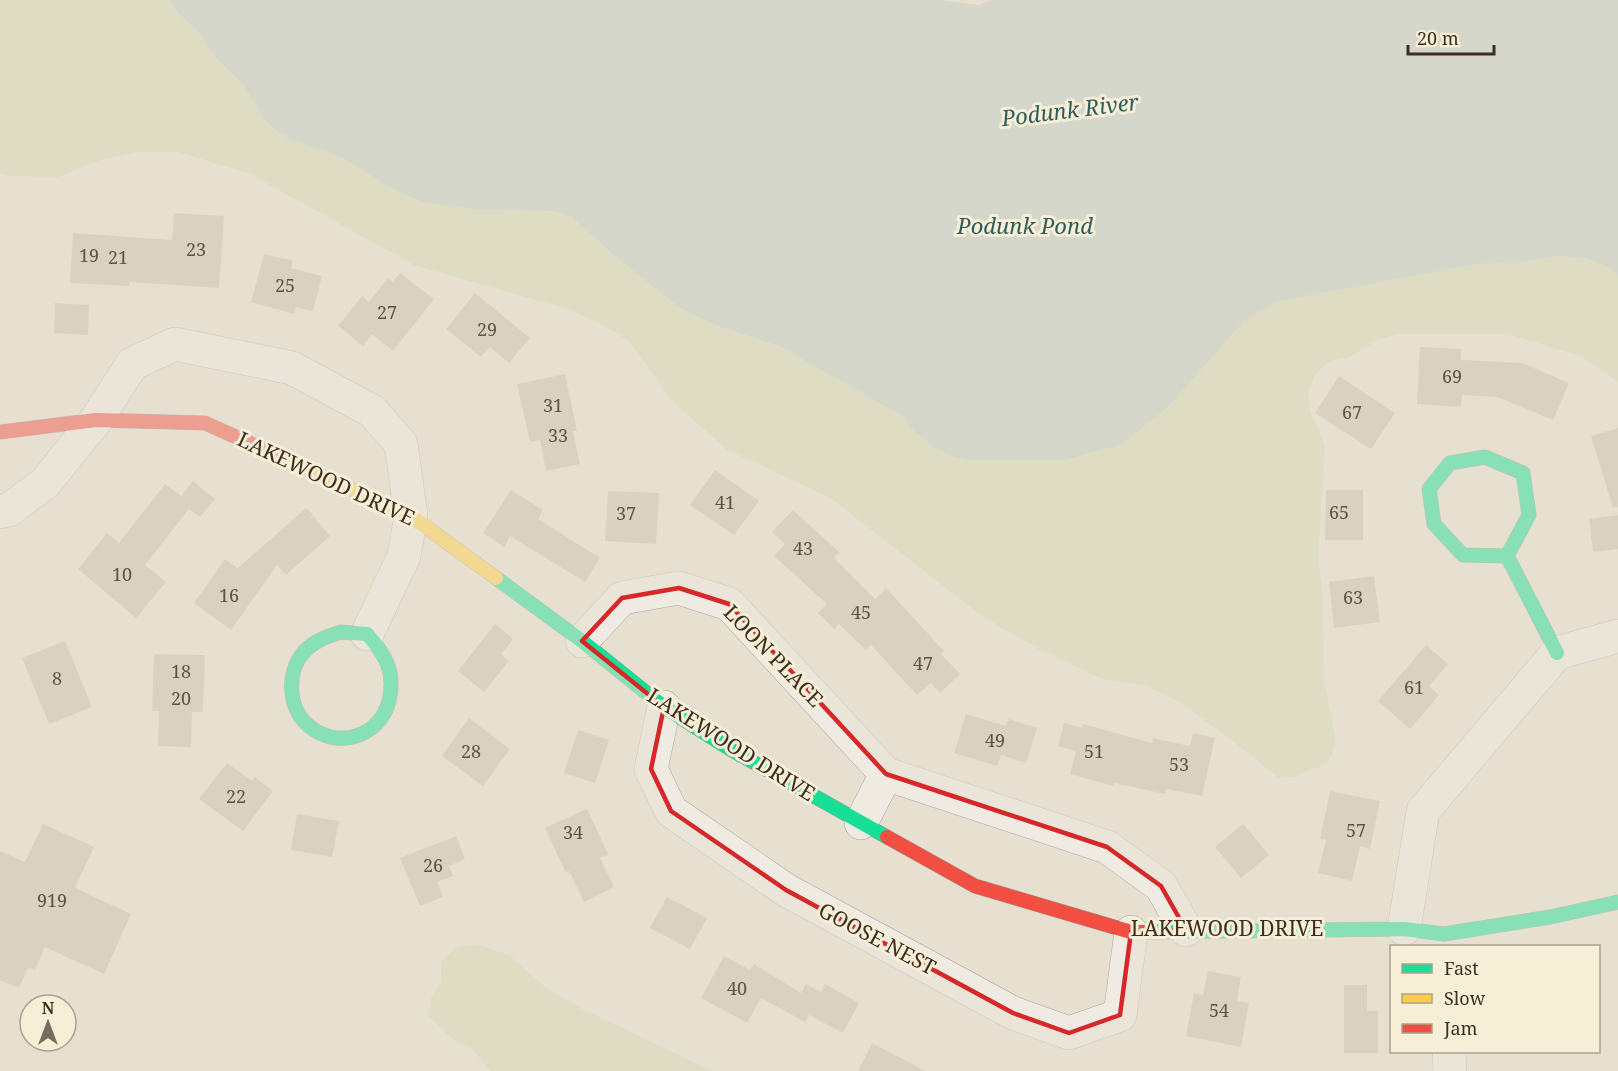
<svg xmlns="http://www.w3.org/2000/svg" width="1618" height="1071" viewBox="0 0 1618 1071" font-family="'Noto Serif',serif">
	<rect width="100%" height="100%" fill="#e7e0d1"/>
	<path fill="#d6d7b3" d="M0 0H169L181 16 195 28 217 59 244 85 262 117 275 130 291 140 343 158 391 188 480 210 554 211 571 216 616 257 680 308 718 326 779 346 901 415 914 431 930 444 947 455 967 460H1065L1168 407 1245 320 1280 301 1477 264 1519 262 1558 256 1585 258 1605 265 1618 276V382L1580 356 1508 334H1398L1380 339 1347 358 1329 361 1315 375 1308 394 1311 413 1325 445 1318 562 1322 582 1324 679 1336 741 1330 759 1323 766 1305 771 1297 777 1279 778 1221 732 1176 700 1142 685 1106 680 1088 673 1038 649 983 617 829 497 727 450 672 401 629 341 597 322 563 308 413 265 250 174 178 152H140L103 159 58 177 9 176 0 173Z
		M477 944 509 955 545 987 580 1008 713 1071H490L473 1050 457 1043 428 1016 431 998 441 981V962L455 948Z"/>
	<path fill="#bcccc2" d="M169 0H939L979 5 991 0H1618V276L1605 265 1585 258 1558 256 1519 262 1477 264 1280 301 1245 320 1168 407 1122 444 1065 460H967L947 455 930 444 914 431 901 415 779 346 718 326 680 308 616 257 571 216 554 211 480 210 424 202 391 188 343 158 291 140 275 130 262 117 244 85 217 59 195 28 181 16Z"/>
	<path fill="#cbbfb2" d="M174 213 224 216 219 288 130 282 129 286 70 283 73 233 172 240Z
		M264 254 293 261 291 268 322 276 313 311 296 307 294 314 251 302Z
		M400 273 434 299 393 351 372 334 363 346 338 326 362 296 369 302 388 278 392 282Z
		M475 293 530 338 509 363 490 347 481 357 446 329Z
		M55 303 89 305 88 335 54 333Z
		M1420 347 1461 349V360L1522 363 1569 383 1553 420 1497 397 1462 395 1461 407 1417 404Z
		M565 374 577 431H573L580 464 546 471 540 440 530 442 517 384Z
		M1339 376 1395 413 1371 449 1315 413Z
		M1618 428V507L1613 508 1591 436Z
		M715 470 759 501 734 535 690 505Z
		M193 481 215 499 200 517 189 509 145 565 166 582 136 618 78 569 107 533 119 543 165 484 181 496Z
		M511 490 543 510 538 519 600 558 585 582 510 536 504 547 483 533Z
		M1326 490H1363V540H1325Z
		M608 491 659 493 656 544 605 541Z
		M306 508 313 514 308 521 313 516 330 536 286 575 277 565 231 630 194 603 225 559 238 568Z
		M793 510 839 552 834 558 875 599 886 588 944 651 941 654 960 674 940 693 931 683 917 695 871 645 866 650 839 624 834 629 818 613 827 604 774 556 785 544 772 532Z
		M1618 515V549L1593 552 1589 519Z
		M1374 576 1380 622 1334 628 1329 582Z
		M495 624 513 639 501 654 509 661 484 692 458 671Z
		M65 641 92 707 49 724 22 658Z
		M1426 645 1448 664 1429 686 1439 695 1410 729 1378 701Z
		M154 654 205 655 203 712H192L191 747 158 746 159 711H152Z
		M966 714 1006 726 1009 719 1037 728 1026 763 1001 755 997 766 954 753Z
		M469 718 510 749 483 786 442 756Z
		M1064 723 1082 728 1083 724 1152 743 1153 738 1190 746 1193 733 1215 738 1202 796 1166 789 1165 794 1114 783 1113 786 1070 774 1076 751 1058 746Z
		M578 730 609 740 595 783 564 773Z
		M227 763 252 781 255 777 273 791 243 831 199 799Z
		M1330 791 1380 801 1370 849 1360 846 1352 881 1318 873 1326 840 1320 839Z
		M587 809 608 854 600 858 614 887 584 902 569 871 566 873 545 828Z
		M297 814 339 821 332 857 291 850Z
		M43 824 94 847 75 888 131 914 104 974 45 947 35 970 28 968 19 988 0 980V851L25 862Z
		M1243 824 1269 855 1241 878 1215 847Z
		M456 836 465 859 449 866 453 876 437 882 443 897 420 906 400 858Z
		M667 897 707 918 690 949 650 928Z
		M724 956 750 970 754 964 801 993 806 984 821 992 825 984 859 1003 843 1033 809 1015 805 1022 761 998 747 1023 701 998Z
		M1208 971 1241 977 1237 1001 1249 1003 1241 1047 1186 1036 1194 993 1203 995Z
		M1344 985H1367V1011H1378V1053H1344Z
		M872 1043 926 1071H858Z"/>
	<g fill="none" stroke-linecap="round" stroke-linejoin="round">
		<g stroke="#ada599" stroke-width="34">
			<path id="street" d="M0 512 9 510 45 483 96 420 132 364 175 344 292 368 372 411 401 444 411 516 404 556 367 634
				M582 641 622 598 679 588 729 604 886 774 1107 847 1161 886 1186 930
				M664 707 651 769 671 811 786 890 1013 1013 1069 1033 1120 1015 1131 932
				M861 823 886 774
				M1404 929 1423 811 1557 653 1618 636
				M1449 1052 1450 1071"/>
		</g>
		<g stroke="#9c958a" stroke-width="15">
			<path id="fast" d="M1507 556 1463 555 1434 524 1429 489 1450 463 1485 457 1523 473 1529 515 1507 556 1557 653
				M496 578 582 641 664 707 730 749 887 837
				M341 632 367 634C385 654 396 672 389 701 380 737 337 750 309 726 286 707 286 667 308 648 318 639 329 636 341 632Z
				M1142 932 1404 929 1444 934 1550 917 1618 902"/>
		</g>
		<g stroke="#9c958a" stroke-width="15">
			<path id="slow" d="M298 465 411 516 496 578"/>
		</g>
		<g stroke="#9c958a" stroke-width="15">
			<path id="jam" d="M0 432 96 420 205 423 298 465
				M887 837 975 886 1131 932H1142"/>
		</g>
		<use href="#street" stroke="#efebe3" stroke-width="33"/>
		<use href="#fast" stroke="#16e098" stroke-width="14"/>
		<use href="#slow" stroke="#ffcf43" stroke-width="14"/>
		<use href="#jam" stroke="#f24e42" stroke-width="14"/>
	</g>
	<path d="M0 0H1618V1071H0ZM679 588 729 604 886 774 1107 847 1161 886 1186 930 1131 932 1120 1015 1069 1033 1013 1013 786 890 671 811 651 769 664 707 582 641 622 598Z" fill="#e7e0d1" fill-opacity=".55" fill-rule="evenodd"/>
	<path fill="none" stroke="#d62828" stroke-width="4.5" stroke-linejoin="round" d="M679 588 729 604 886 774 1107 847 1161 886 1186 930 1131 932 1120 1015 1069 1033 1013 1013 786 890 671 811 651 769 664 707 582 641 622 598Z"/>
	<g text-anchor="middle" stroke-width="6" stroke-linejoin="round" paint-order="stroke">
		<g font-size="18" fill="#605244">
			<text x="196" y="256">23</text>
			<text x="89" y="262">19</text>
			<text x="118" y="264">21</text>
			<text x="285" y="292">25</text>
			<text x="387" y="319">27</text>
			<text x="487" y="336">29</text>
			<text x="1452" y="383">69</text>
			<text x="553" y="412">31</text>
			<text x="1352" y="419">67</text>
			<text x="558" y="442">33</text>
			<text x="725" y="509">41</text>
			<text x="1339" y="519">65</text>
			<text x="626" y="520">37</text>
			<text x="803" y="555">43</text>
			<text x="122" y="581">10</text>
			<text x="229" y="602">16</text>
			<text x="1353" y="604">63</text>
			<text x="861" y="619">45</text>
			<text x="923" y="670">47</text>
			<text x="181" y="678">18</text>
			<text x="57" y="685">8</text>
			<text x="1414" y="694">61</text>
			<text x="181" y="705">20</text>
			<text x="995" y="747">49</text>
			<text x="471" y="758">28</text>
			<text x="1094" y="758">51</text>
			<text x="1179" y="771">53</text>
			<text x="236" y="803">22</text>
			<text x="1356" y="837">57</text>
			<text x="573" y="839">34</text>
			<text x="433" y="872">26</text>
			<text x="52" y="907">919</text>
			<text x="737" y="995">40</text>
			<text x="1219" y="1017">54</text>
		</g>
		<g font-size="21" fill="#3d2e20" stroke="#f7eed8">
			<text transform="translate(326 479) rotate(25)" y="7">LAKEWOOD DRIVE</text>
			<text transform="translate(773 656) rotate(46)" y="7">LOON PLACE</text>
			<text transform="translate(731 745) rotate(32)" y="7">LAKEWOOD DRIVE</text>
			<text x="1227" y="936">LAKEWOOD DRIVE</text>
			<text transform="translate(877 939) rotate(28)" y="7">GOOSE NEST</text>
		</g>
		<g font-size="22" font-style="italic" fill="#2f5d5a" stroke="#f7eed8">
			<text transform="translate(1070 110) rotate(-7)" y="8">Podunk River</text>
			<text x="1025" y="234">Podunk Pond</text>
		</g>
	</g>
	<rect x="1390" y="945" width="210" height="108" fill="#f7eed8" stroke="#ada18e" stroke-width="1.5"/>
	<rect x="1402" y="964" width="30" height="9" fill="#16e098" stroke="#ada18e" stroke-width="1.5"/>
	<text x="1444" y="975" font-size="18" fill="#3d2e20">Fast</text>
	<rect x="1402" y="994" width="30" height="9" fill="#ffcf43" stroke="#ada18e" stroke-width="1.5"/>
	<text x="1444" y="1005" font-size="18" fill="#3d2e20">Slow</text>
	<rect x="1402" y="1024" width="30" height="9" fill="#f24e42" stroke="#ada18e" stroke-width="1.5"/>
	<text x="1444" y="1035" font-size="18" fill="#3d2e20">Jam</text>
	<g transform="translate(48 1023)"><circle r="28" fill="#f7eed8" stroke="#ada18e" stroke-width="1.5"/>
	<path d="M0-4.5L10 22L0 15L-10 22Z" fill="#786c5e"/>
	<text y="-9" font-size="16" font-weight="bold" text-anchor="middle" fill="#3d2e20">N</text>
	</g>
	<path d="M1408 45v9h86v-9" fill="none" stroke="#3d2e20" stroke-width="3"/>
	<text x="1417" y="45" font-size="18" fill="#3d2e20" stroke="#f7eed8" stroke-width="4.5" paint-order="stroke">20 m</text>
</svg>
